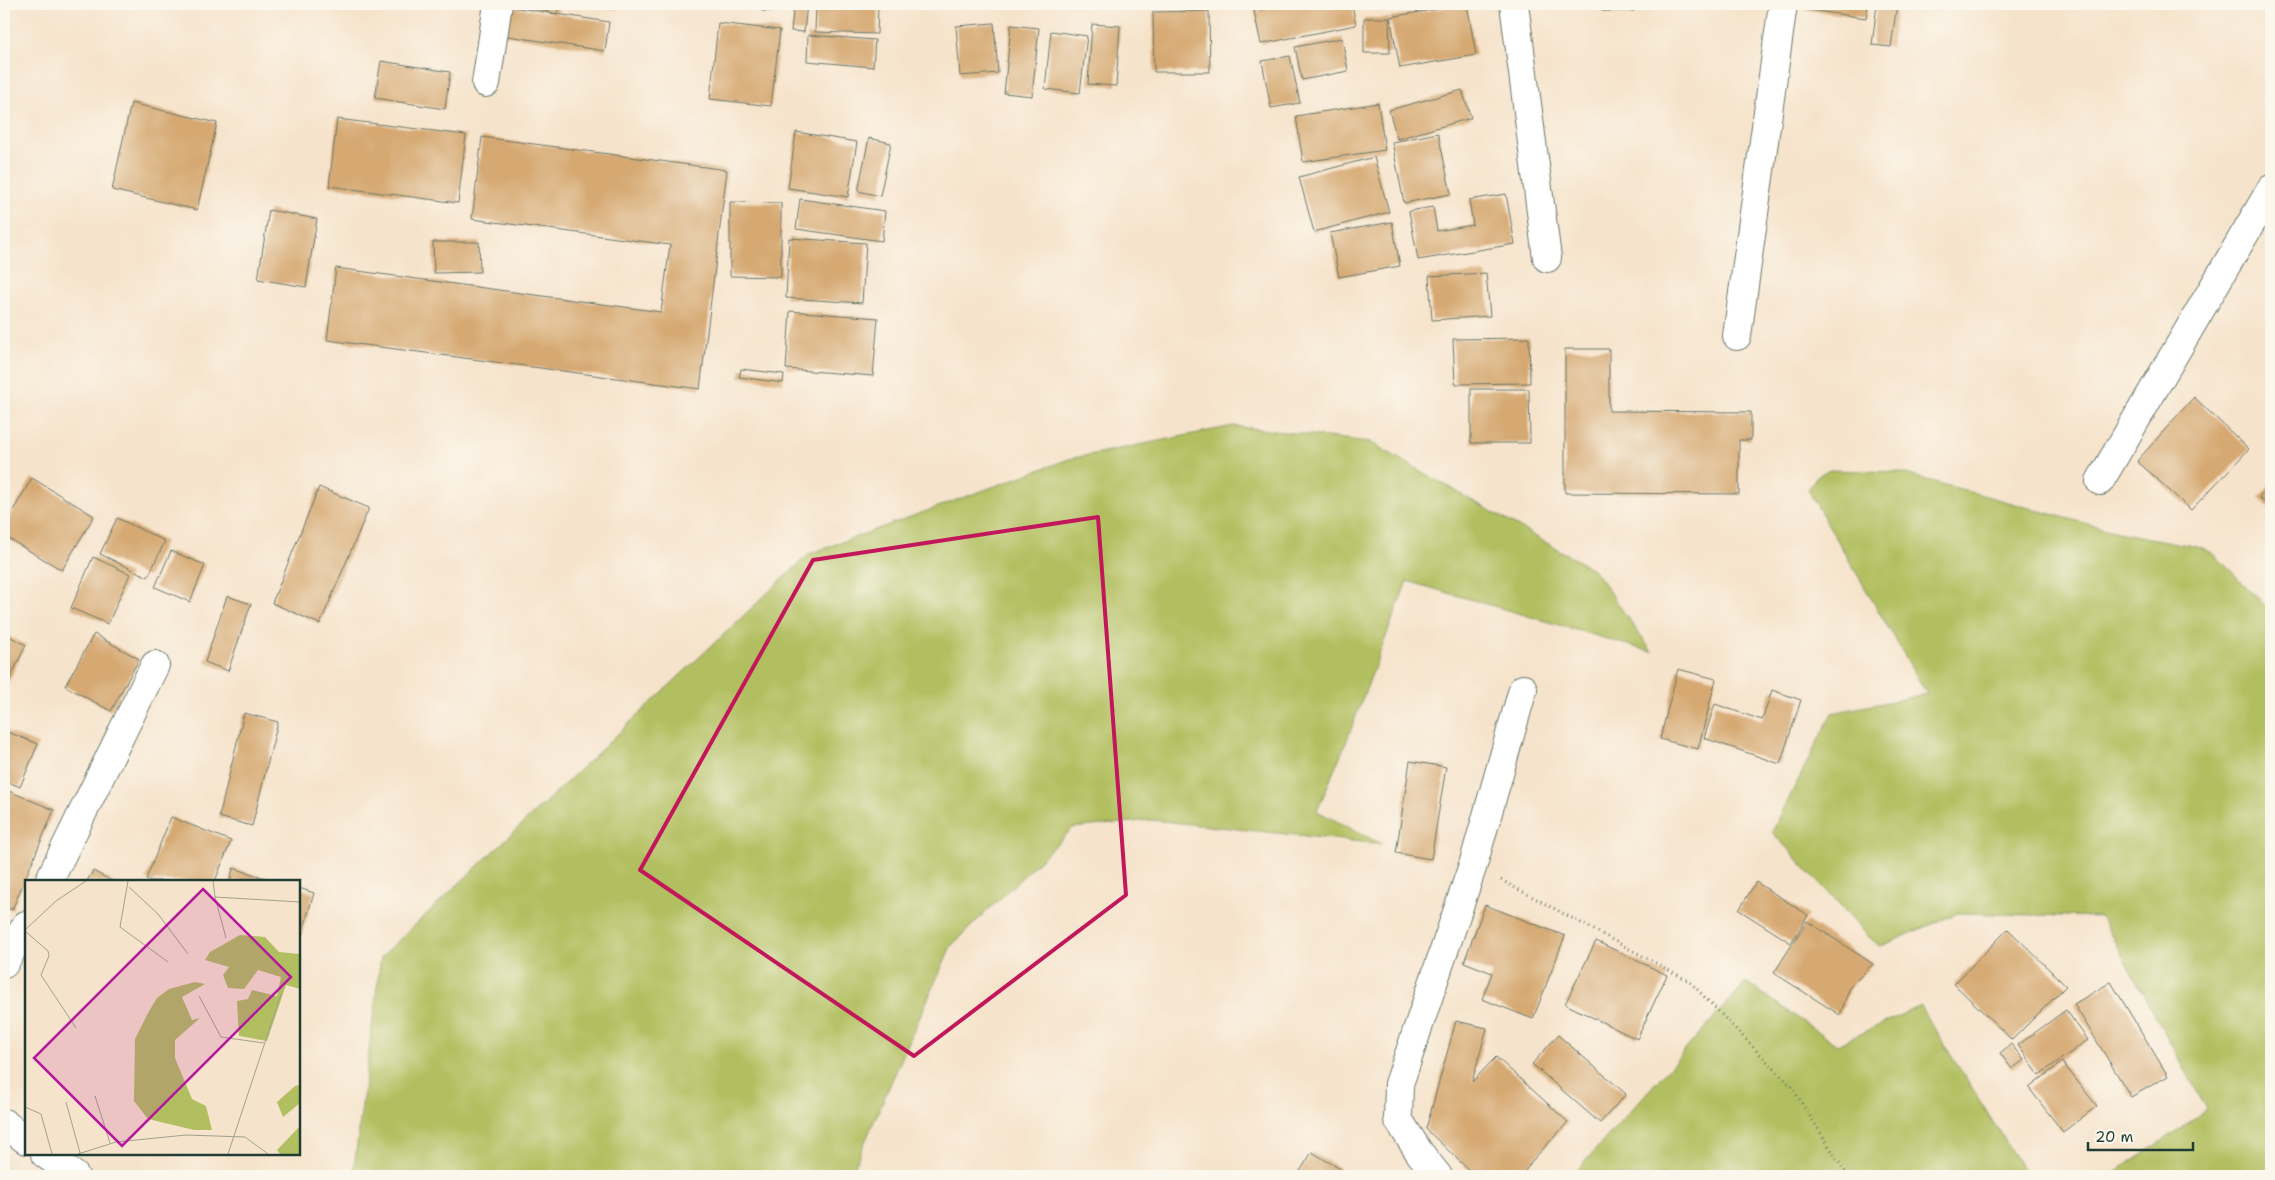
<svg xmlns="http://www.w3.org/2000/svg" width="2275" height="1180" viewBox="0 0 2275 1180" font-family="'Shantell Sans',sans-serif">
	<rect width="100%" height="100%" fill="#fbf7ec"/>
	<filter id="ink" filterUnits="userSpaceOnUse"><feTurbulence type="fractalNoise" baseFrequency=".02" numOctaves="2"/><feDisplacementMap in="SourceGraphic" scale="10" xChannelSelector="R" yChannelSelector="G"/><feConvolveMatrix kernelMatrix="1 2 1 2 8 2 1 2 1" color-interpolation-filters="sRGB"/></filter>
	<filter id="wash" filterUnits="userSpaceOnUse"><feTurbulence type="fractalNoise" baseFrequency=".0096" numOctaves="4" result="noise"/><feDisplacementMap in="SourceGraphic" scale="20" xChannelSelector="R" yChannelSelector="G"/><feGaussianBlur stdDeviation="1.12" result="paint"/><feColorMatrix in="noise" values="0 0 0 0 0 0 0 0 0 0 0 0 0 0 0 0 0 1.4 0 .05"/><feComposite in="paint" operator="in"/></filter>
	<g filter="url(#wash)">
		<rect width="100%" height="100%" fill="#f6e3cb"/>
		<path fill="#b2bf61" stroke="#687e4a" d="M1233 426 1370 442 1594 570 1652 652 1407 581 1347 740 1317 811 1381 844 1152 820 1073 828 951 946 850 1176H353L381 957 809 554 1069 459Z
			M1828 470 1898 472 2117 532 2198 547 2213 553 2271 611V1176H2110L2207 1110 2101 917 1958 913 1879 947 1772 832 1832 713 1927 694 1808 490 1816 477Z
			M1746 982 1837 1045 1920 1006 2027 1176H1572Z"/>
		<g id="blocks">
			<path fill="#d6a972" d="M521 4H560L557 14Z
				M582 4H618L617 9Z
				M700 4H756V7L700 6Z
				M763 4H778L777 11H762Z
				M794 4H807L804 32 791 31Z
				M816 4H878L877 34 815 32Z
				M1293 4H1352L1356 25 1261 44 1254 11Z
				M1467 4 1476 55 1400 68 1390 17Z
				M1602 4H1634V11H1602Z
				M1796 4H1868L1866 18 1795 8Z
				M1877 4H1897L1891 47 1872 45Z
				M2271 5V18L2266 16Z
				M505 6 609 22 605 51 501 35Z
				M1209 11 1210 72H1154L1153 12Z
				M1364 18H1389L1390 53H1364Z
				M718 23 780 30 771 106 710 99Z
				M994 23 998 73 960 76 956 26Z
				M1092 24 1120 26 1116 86 1088 84Z
				M1011 25 1039 28 1032 96 1004 93Z
				M1051 31 1087 36 1080 93 1045 89Z
				M808 35 875 40 873 67 807 61Z
				M1342 38 1348 71 1302 80 1295 47Z
				M1290 56 1300 103 1271 108 1262 61Z
				M381 61 450 72 445 109 375 98Z
				M1462 90 1471 118 1397 139 1389 110Z
				M131 103 217 123 197 210 112 190Z
				M1378 103 1385 150 1303 162 1296 116Z
				M337 119 466 135 458 203 329 186Z
				M796 132 857 142 848 197 788 188Z
				M1438 133 1451 194 1404 203 1392 142Z
				M482 137 727 170 700 389 327 340 336 268 661 312 670 245 472 219Z
				M869 138 891 143 880 196 858 191Z
				M1374 157 1389 212 1314 232 1299 177Z
				M1506 194 1515 244 1418 260 1409 211 1433 207 1437 231 1473 225 1469 200Z
				M800 199 885 211 882 241 796 229Z
				M730 202 781 203V277L730 276Z
				M269 210 317 219 306 287 258 279Z
				M1392 222 1400 266 1339 277 1330 233Z
				M789 238 866 243 862 303 786 298Z
				M433 242H479L480 272 434 273Z
				M1486 273 1490 316 1432 320 1429 276Z
				M790 311 878 318 873 376 786 369Z
				M1529 338 1530 383 1455 384 1453 339Z
				M1565 349H1609V411L1751 412V440H1739V494L1565 493Z
				M741 369 784 374 783 383 739 377Z
				M1471 389H1529L1530 443H1471Z
				M2194 397 2249 449 2191 510 2137 461Z
				M32 478 94 516 62 570 4 536V526Z
				M2271 483V508L2259 497Z
				M319 487 369 508 320 624 272 603Z
				M117 518 165 541 148 577 100 554Z
				M171 551 205 565 190 602 155 587Z
				M93 557 130 574 108 624 71 608Z
				M227 596 251 604 228 671 205 662Z
				M5 634 26 645 4 691V637Z
				M94 634 139 659 111 711 65 686Z
				M1678 669 1716 679 1698 749 1660 739Z
				M1772 690 1801 700 1780 764 1704 738 1715 704 1762 720Z
				M244 713 278 722 252 826 219 817Z
				M5 731 38 744 20 787 4 780Z
				M1410 761 1446 767 1431 859 1396 853Z
				M4 789 54 810 12 910 4 906Z
				M171 817 231 841 215 881H151L146 879Z
				M233 868 275 881H230Z
				M93 871 112 881H87Z
				M1756 882 1808 915 1791 943 1739 910Z
				M299 888 314 893 299 944Z
				M1485 905 1565 936 1533 1019 1482 999 1492 973 1464 962Z
				M1807 921 1873 964 1850 987 1840 1015 1774 973Z
				M2008 929 2066 986 2012 1040 1954 984Z
				M1596 941 1667 975 1637 1039 1565 1004Z
				M2111 982 2168 1076 2131 1097 2074 1004Z
				M2066 1010 2088 1040 2039 1075 2018 1045Z
				M1456 1021 1487 1028 1472 1082 1496 1057 1568 1122 1531 1162 1522 1176H1475L1426 1129Z
				M1558 1035 1626 1094 1600 1123 1532 1064Z
				M2011 1044 2024 1060 2012 1069 2000 1053Z
				M2062 1062 2097 1106 2063 1132 2029 1088Z
				M1312 1152 1352 1176H1297Z"/>
		</g>
	</g>
	<g filter="url(#ink)">
		<use href="#blocks" fill-opacity="0" stroke="#6a7769" stroke-width="1"/>
		<g fill="none" stroke-linecap="round" stroke-linejoin="round">
			<g stroke="#6a7769" stroke-width="30">
				<path id="street" d="M1514 4 1547 258
					M486 83 498 4
					M1737 336 1783 4
					M2100 481 2271 189
					M49 881 155 665
					M4 964 26 925
					M4 1123 26 1140
					M45 1154 75 1176
					M1438 1176 1419 1152 1398 1119 1399 1084 1473 865 1523 689"/>
			</g>
			<path stroke="#6a7769" stroke-width="3" stroke-dasharray="1 4" stroke-linecap="butt" d="M1501 880 1689 981 1791 1086 1848 1176"/>
			<use href="#street" stroke="#fff" stroke-width="28"/>
		</g>
	</g>
	<path fill="none" stroke="#c2185b" stroke-width="4" stroke-linejoin="round" d="M1098 517 1126 895 914 1056 640 870 813 560Z"/>
	<g transform="translate(25 880)">
		<rect width="275" height="275" fill="#f6e3cb"/>
		<path d="M215 55 240 57 254 72 275 74V109L261 105 242 161 214 156 212 121 223 119 227 110 252 116 256 97 233 90 219 109 203 108 198 95 204 87 180 80 185 72ZM170 102 180 104 157 117 167 140 175 138 150 160V178L167 219 181 226 187 250H169L123 239 109 221 110 159 123 133 132 118 144 109ZM275 205V223L258 237 252 222 270 206ZM275 246V274H255L252 270Z" fill="#b2bf61"/>
		<path fill="none" stroke="#a0a18f" stroke-width="1" d="M103 1 95 47 143 82M188 1 190 17 275 22M104 7 133 34 163 74M190 17 201 58M0 50 31 21 61 1M0 51 23 71 24 76 16 95 51 148M174 116 196 157 239 163M70 216 85 263M41 222 55 273M0 227 16 234 27 274M53 274 91 262 161 255 220 257 243 274M203 274 256 114"/>
		<path fill="#b5179e" fill-opacity="0.15" stroke="#b5179e" stroke-width="2.5" d="M178 9 266 97 97 266 9 178Z"/>
		<rect width="275" height="275" fill="none" stroke="#1f3d34" stroke-width="2.5"/>
	</g>
	<rect width="2275" height="1180" fill="none" stroke="#fbf7ec" stroke-width="20"/>
	<path d="M2088 1142v8h105v-8" fill="none" stroke="#1f3d34" stroke-width="2.5"/>
	<text x="2095" y="1142" font-size="15" fill="#1f3d34" stroke="#fbf7ec" stroke-width="4" paint-order="stroke">20 m</text>
</svg>
